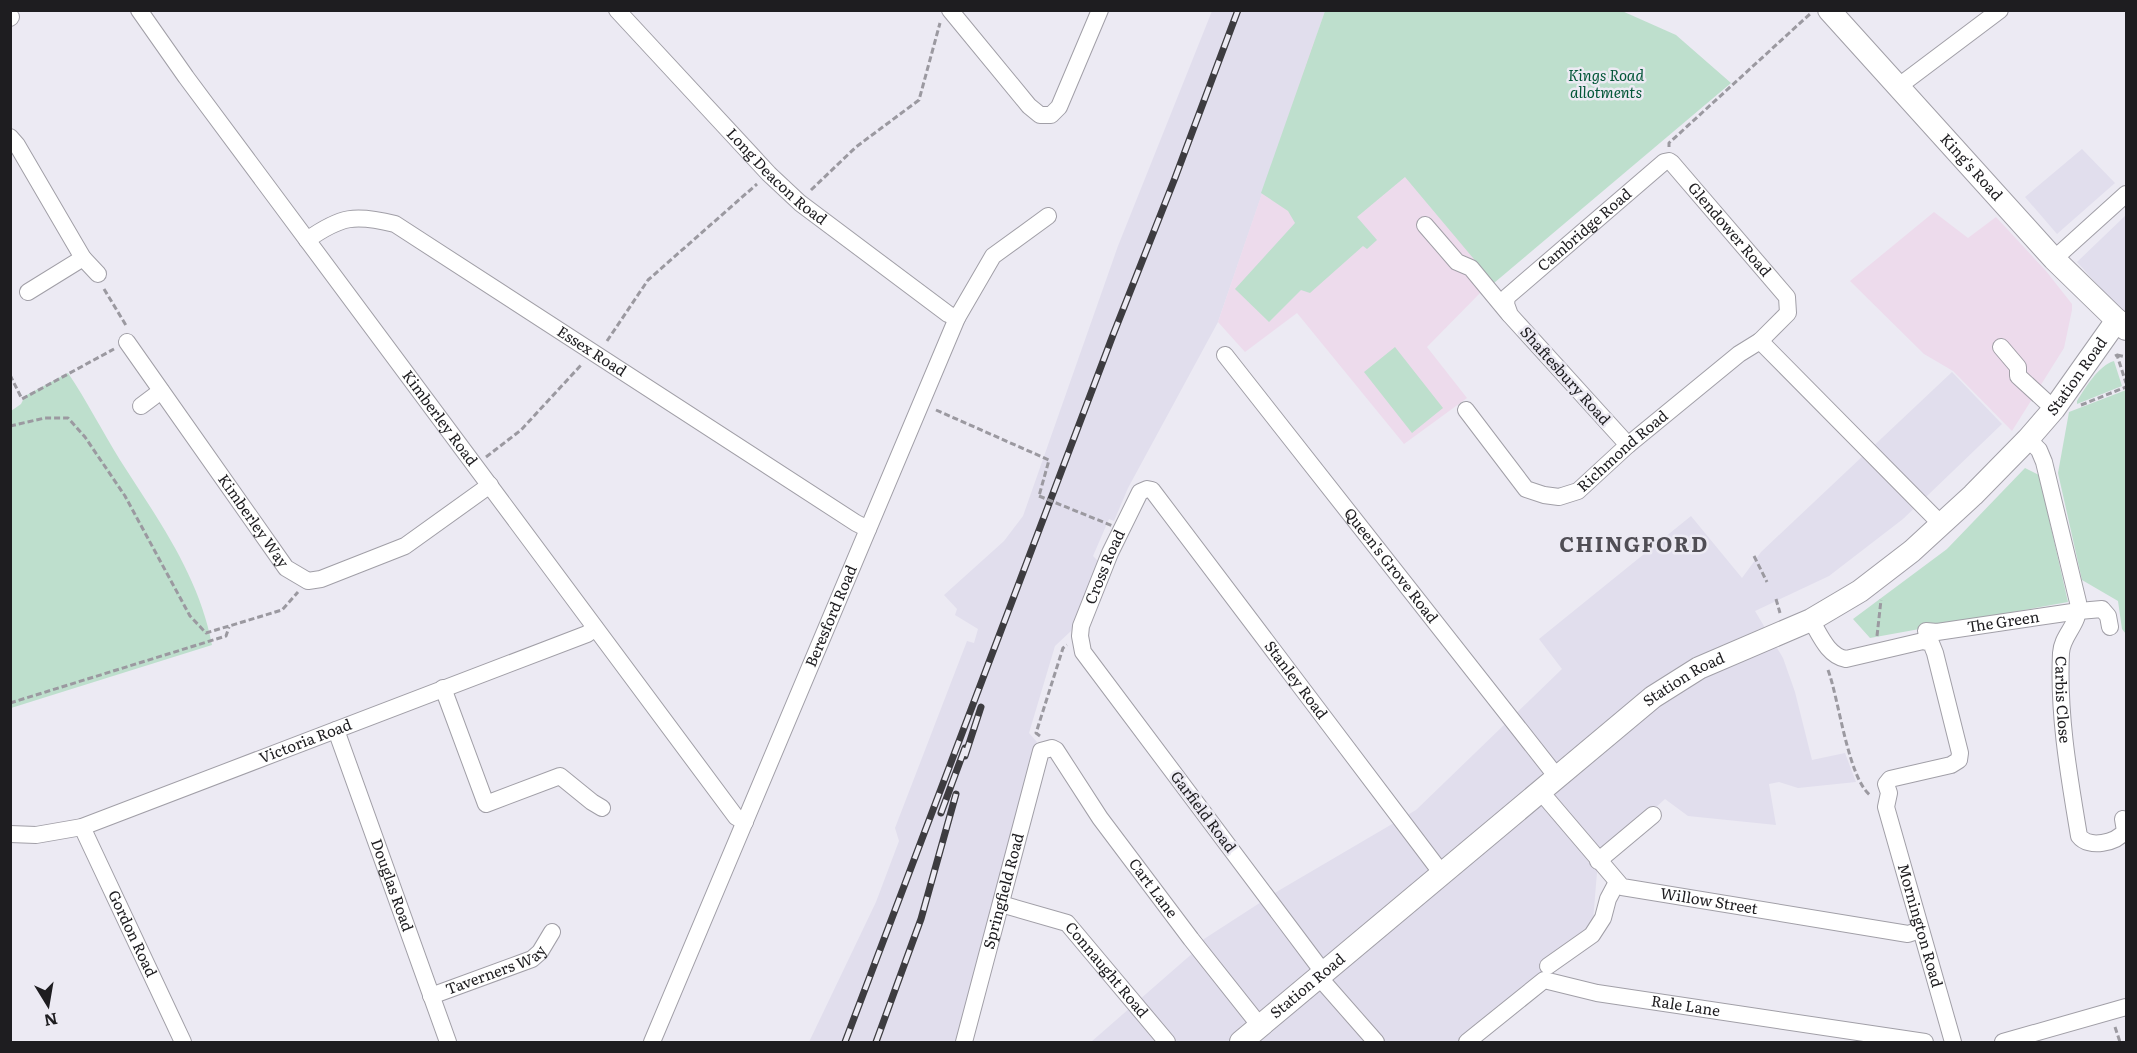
<svg xmlns="http://www.w3.org/2000/svg" width="2137" height="1053" viewBox="0 0 2137 1053" font-family="Literata,serif">
	<rect width="100%" height="100%" fill="#eceaf3"/>
	<path fill="#e1deed" d="M1212 11H1325L1218 322 1128 488 1114 521 1109 519 1093 556 1098 561 1071 631 1055 646 1029 733 1037 742 957 1042H809L876 902 899 841 895 828 967 641 974 643 978 629 955 615 957 609 944 595 1004 541 1023 516 1118 246Z
		M2082 149 2115 183 2057 234 2025 197Z
		M2126 215V316L2077 262Z
		M1952 372 2002 424 1903 519 1829 576 1755 611 1783 658 1795 692 1812 760 1845 753 1856 782 1798 788 1779 782 1769 784 1776 825 1688 816 1665 799 1598 860 1593 921 1581 940 1459 1042H1091L1194 952 1204 939 1278 891 1416 810 1562 669 1539 639 1691 516 1742 578 1761 552Z"/>
	<path fill="#eddbec" d="M1314 41 1494 283 1485 288 1427 347 1467 398 1404 444 1297 313 1245 352 1218 322Z
		M1934 212 1968 238 1996 217 2046 271 2072 304V310L2064 348 2012 431 1953 371 1924 354 1850 281Z"/>
	<path fill="#bedfcd" d="M1325 11H1622L1676 35 1731 83 1494 283 1405 177 1357 217 1377 240 1367 249 1363 246 1310 293 1301 290 1269 322 1235 289 1295 223 1288 211 1261 193Z
		M1395 347 1443 408 1412 433 1364 372Z
		M2114 361 2122 386 2077 404V401C2086 387 2098 366 2114 361Z
		M68 373C87 401 102 431 120 460 157 518 199 575 212 645L11 708V411L21 404 25 396Z
		M2126 390V634L2122 629 2118 601 2082 580 2058 473 2069 412Z
		M2025 468 2039 475 2068 602 1870 638 1853 619 1947 549Z"/>
	<g fill="none" stroke-linecap="round" stroke-linejoin="round">
		<g stroke="#a19fa7" stroke-width="18">
			<g id="minor">
				<path id="s1" d="M139 10 186 77 736 817 745 822"/>
				<path id="s2" d="M617 10 769 174 800 203 948 314 957 318"/>
				<path d="M950 10 1029 106 1040 115H1051L1059 107 1100 10"/>
				<path d="M10 18 11 17"/>
				<path d="M1899 86 2000 10"/>
				<path d="M10 137 17 145 83 258 98 274"/>
				<path d="M1425 225 1457 262 1471 268 1509 314"/>
				<path id="s3" d="M307 240C341 216 355 214 395 224L856 523 868 529"/>
				<path d="M2054 259 2126 194"/>
				<path d="M28 292 83 258"/>
				<path id="s4" d="M127 342 286 568 308 581 321 579 405 546 490 485"/>
				<path d="M2001 347 2018 367V376L2054 409"/>
				<path id="s5" d="M1225 355 1557 777"/>
				<path d="M141 406 161 391"/>
				<path id="s6" d="M1466 410 1526 489 1544 495 1559 497 1578 491 1628 445 1739 354 1760 341 1940 523"/>
				<path id="s7" d="M2028 439 2039 450 2044 462 2078 602C2081 624 2062 634 2061 653 2058 715 2069 776 2079 836 2089 849 2116 843 2125 831L2123 819"/>
				<path id="s8" d="M1628 445 1510 315 1506 304 1507 297 1664 162 1669 161 1672 163 1787 297 1788 313 1760 341"/>
				<path id="s9" d="M1811 620C1820 635 1828 656 1846 659L1923 641 1931 643 1935 653 1960 753 1959 760 1951 765 1890 779 1886 784 1889 793 1886 807 1953 1042"/>
				<path id="s10" d="M1926 631 1937 632 2079 611 2102 609 2108 616 2110 627"/>
				<path d="M443 688 486 804 560 776 592 802 602 808"/>
				<path id="s11" d="M336 730 448 1042"/>
				<path id="s12" d="M1541 792 1622 887 1908 934 1920 930"/>
				<path id="s13" d="M82 827 183 1042"/>
				<path id="s14" d="M10 834 36 835 82 827 587 634 595 628"/>
				<path d="M1598 861 1653 815"/>
				<path id="s15" d="M1001 904 1067 923 1167 1042"/>
				<path d="M1548 966 1592 935 1603 918 1608 899 1617 882"/>
				<path id="s16" d="M1323 972 1083 652 1080 636 1081 626 1110 553 1140 492 1147 489 1152 490 1443 875"/>
				<path d="M1318 976 1376 1042"/>
				<path id="s17" d="M431 996 532 959 540 952 552 932"/>
				<path id="s18" d="M652 1042 957 318 993 256 1048 216"/>
				<path id="s19" d="M964 1042 1041 751 1052 748 1056 750 1100 818 1191 939 1260 1026"/>
				<path id="s20" d="M1467 1042 1544 980 1597 993 1925 1042"/>
				<path d="M2003 1042 2126 1007"/>
			</g>
		</g>
		<g stroke="#a19fa7" stroke-width="24">
			<g id="major">
				<path id="s21" d="M1829 10 2054 259 2126 329"/>
				<path id="s22" d="M1241 1042 1653 697 1699 668 1811 620 1860 591 1912 551 1973 495 2028 439 2054 409 2117 320"/>
			</g>
		</g>
		<path stroke="#9b99a0" stroke-width="3" stroke-dasharray="6 3" stroke-linecap="butt" d="M1669 147V143L1811 13
			M811 190 856 147 919 100 940 23
			M104 289 127 327
			M607 341 648 280 757 184
			M2117 355 2126 357
			M2115 356 2117 355 2126 383
			M10 375 22 399 114 349
			M2081 405 2126 387
			M936 410 1049 460 1039 496
			M10 426 45 418H68L85 437 125 496 190 616 206 633 282 610 298 592
			M486 457 521 430 582 364
			M1754 556 1767 582
			M1776 599 1780 613
			M1877 636 1881 600
			M1828 670C1839 699 1848 779 1871 796
			M10 703 226 636 229 627
			M1040 736 1036 733 1063 648 1067 645
			M2115 1027 2120 1042"/>
		<use href="#minor" stroke="#fff" stroke-width="16"/>
		<use href="#major" stroke="#fff" stroke-width="22"/>
		<g stroke="#3d3c40" stroke-width="7">
			<path id="rail" d="M965 756 981 707
				M941 813 965 748
				M845 1042 1113 335 1175 178 1238 10
				M876 1042 921 919 956 794"/>
		</g>
		<use href="#rail" stroke="#eceaf3" stroke-width="4.5" stroke-dasharray="14" stroke-linecap="butt"/>
		<path stroke="#9b99a0" stroke-width="3" stroke-dasharray="6 3" stroke-linecap="butt" d="M1039 496 1113 526"/>
	</g>
	<g text-anchor="middle" stroke-width="5" stroke-linejoin="round" paint-order="stroke">
		<g font-size="15" font-style="italic" fill="#035638" stroke="#eceaf3">
			<text x="1606" y="81">Kings Road<tspan x="1606" dy="17">allotments</tspan></text>
		</g>
		<g font-size="15" fill="#1e1d20" stroke="#eceaf3">
			<text dy="5" stroke="none"><textPath href="#s21" startOffset="212">King's Road</textPath></text>
			<text dy="5" stroke="none"><textPath href="#s2" startOffset="231">Long Deacon Road</textPath></text>
			<text dy="5" stroke="none"><textPath href="#s8" startOffset="297">Cambridge Road</textPath></text>
			<text dy="5" stroke="none"><textPath href="#s8" startOffset="498">Glendower Road</textPath></text>
			<text dy="5" stroke="none"><textPath href="#s3" startOffset="328">Essex Road</textPath></text>
			<text transform="translate(1565 376) rotate(48)" y="5">Shaftesbury Road</text>
			<text dy="5" stroke="none"><textPath href="#s22" startOffset="1077">Station Road</textPath></text>
			<text dy="5" stroke="none"><textPath href="#s1" startOffset="507">Kimberley Road</textPath></text>
			<text dy="5" stroke="none"><textPath href="#s6" startOffset="213">Richmond Road</textPath></text>
			<text dy="5" stroke="none"><textPath href="#s4" startOffset="219">Kimberley Way</textPath></text>
			<text dy="5" stroke="none"><textPath href="#s5" startOffset="268">Queen's Grove Road</textPath></text>
			<text dy="5" stroke="none"><textPath href="#s16" startOffset="490">Cross Road</textPath></text>
			<text dy="5" stroke="none"><textPath href="#s18" startOffset="462">Beresford Road</textPath></text>
			<text dy="5" stroke="none"><textPath href="#s10" startOffset="78">The Green</textPath></text>
			<text dy="5" stroke="none"><textPath href="#s16" startOffset="824">Stanley Road</textPath></text>
			<text dy="5" stroke="none"><textPath href="#s22" startOffset="573">Station Road</textPath></text>
			<text dy="5" stroke="none"><textPath href="#s7" startOffset="274">Carbis Close</textPath></text>
			<text dy="5" stroke="none"><textPath href="#s14" startOffset="312">Victoria Road</textPath></text>
			<text transform="translate(1203 812) rotate(53)" y="5">Garfield Road</text>
			<text dy="5" stroke="none"><textPath href="#s11" startOffset="165">Douglas Road</textPath></text>
			<text dy="5" stroke="none"><textPath href="#s19" startOffset="486">Cart Lane</textPath></text>
			<text dy="5" stroke="none"><textPath href="#s19" startOffset="156">Springfield Road</textPath></text>
			<text dy="5" stroke="none"><textPath href="#s12" startOffset="213">Willow Street</textPath></text>
			<text dy="5" stroke="none"><textPath href="#s9" startOffset="488">Mornington Road</textPath></text>
			<text dy="5" stroke="none"><textPath href="#s13" startOffset="118">Gordon Road</textPath></text>
			<text dy="5" stroke="none"><textPath href="#s17" startOffset="70">Taverners Way</textPath></text>
			<text dy="5" stroke="none"><textPath href="#s15" startOffset="130">Connaught Road</textPath></text>
			<text dy="5" stroke="none"><textPath href="#s22" startOffset="87">Station Road</textPath></text>
			<text dy="5" stroke="none"><textPath href="#s20" startOffset="243">Rale Lane</textPath></text>
		</g>
		<g font-size="21" font-weight="bold" letter-spacing="1.5" fill="#504e55" stroke="#eceaf3">
			<text x="1634" y="552">CHINGFORD</text>
		</g>
	</g>
	<rect width="2137" height="1053" fill="none" stroke="#1e1d20" stroke-width="24"/>
	<g transform="translate(48 1005) rotate(169)" stroke="#eceaf3" stroke-width="4.5" paint-order="stroke">
	<path d="M0-4.5L10 22L0 15L-10 22Z" fill="#1e1d20"/>
	<text y="-9" font-size="16" font-weight="bold" text-anchor="middle" fill="#1e1d20">N</text>
	</g>
</svg>
